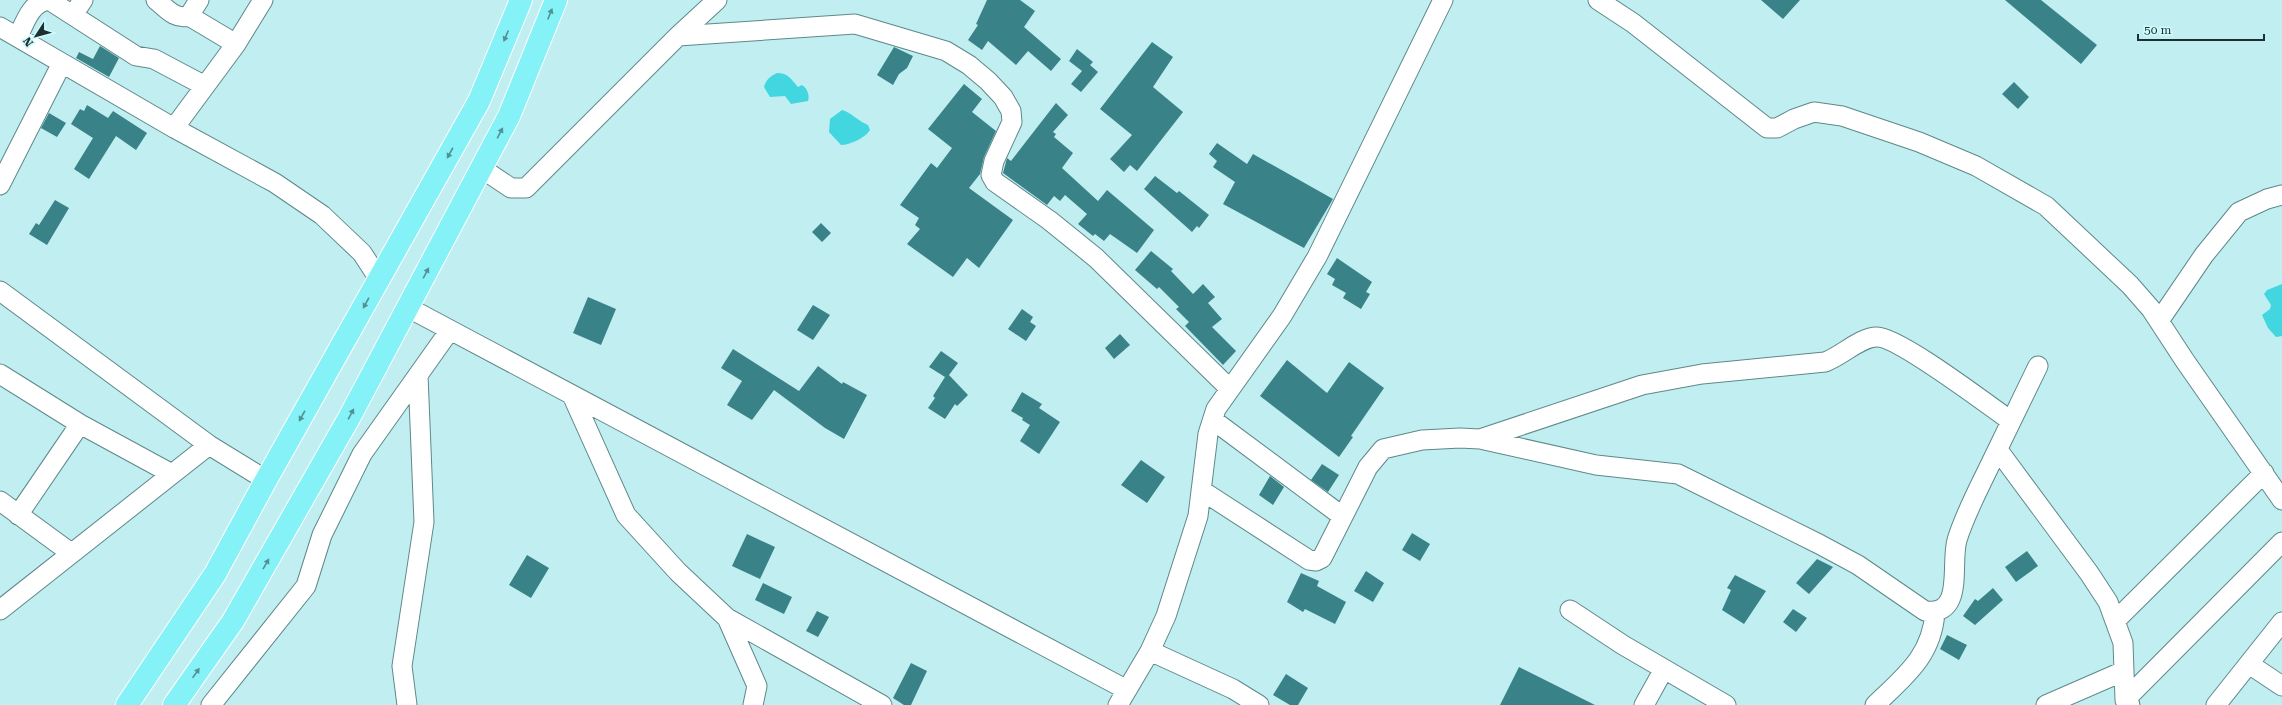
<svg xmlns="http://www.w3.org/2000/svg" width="2282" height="705" viewBox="0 0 2282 705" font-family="'Roboto Serif',serif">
	<rect width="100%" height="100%" fill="#c1eef0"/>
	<path fill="#42d7e0" d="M777 73C788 73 791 79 798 87L802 85C807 88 810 95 808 101L791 104 785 96 770 97 764 87C766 80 770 76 777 73Z
		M842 110C852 113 858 121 868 125L870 130C865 138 850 145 841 145L829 132 830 119Z
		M2282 284V336L2276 337 2268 328 2262 315 2270 309 2271 305 2264 294 2267 290Z"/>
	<path fill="#398388" d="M987 0H1020L1035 11 1024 27 1061 59 1051 71 1028 51 1016 65 988 41 982 50 968 40 978 25 976 24Z
		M1761 0H1800L1783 19Z
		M2005 0H2041L2097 45 2081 64Z
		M1152 42 1173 57 1153 87 1183 112 1137 171 1130 165 1124 172 1110 159 1132 135 1100 109Z
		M100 46 119 58 109 77 76 58 79 52 93 59Z
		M894 47 913 56 907 68 899 74 893 85 877 75Z
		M1077 49 1093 62 1090 65 1098 72 1081 92 1071 84 1082 71 1069 61Z
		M2014 82 2029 97 2018 109 2002 94Z
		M964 84 982 99 972 112 996 131 984 157 980 174 969 188 1013 220 979 268 967 258 953 277 907 244 920 229 915 225 919 218 900 205 931 163 937 168 952 148 928 129Z
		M1056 103 1068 115 1053 132 1056 134 1054 137 1073 153 1062 168 1098 201 1107 190 1154 230 1137 253 1110 234 1104 241 1095 234 1093 236 1078 224 1087 214 1065 195 1060 201 1054 196 1047 205 1003 173 1007 158 1011 161Z
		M87 105 108 118 113 111 147 133 136 150 116 136 89 179 74 169 93 138 71 124 80 109 84 111Z
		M49 113 66 123 57 137 41 128Z
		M1217 143 1247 164 1253 154 1333 199 1304 248 1223 204 1235 182 1213 167 1217 161 1209 154Z
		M1155 176 1177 193 1179 191 1209 215 1199 228 1197 226 1192 232 1144 189Z
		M55 200 69 208 47 245 29 234 36 223 39 225Z
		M821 223 831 233 822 242 812 232Z
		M1151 251 1173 269 1171 271 1193 294 1203 284 1215 297 1208 303 1222 319 1212 327 1236 351 1223 365 1185 326 1189 322 1176 309 1179 307 1159 287 1157 289 1135 270Z
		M1337 258 1372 282 1366 292 1370 294 1361 309 1343 298 1346 293 1332 285 1335 279 1327 274Z
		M588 297 616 309 601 345 573 333Z
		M813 305 830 315 813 340 797 330Z
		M1022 309 1033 317 1030 322 1036 326 1026 341 1008 329Z
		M1120 334 1130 345 1114 359 1105 348Z
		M733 349 799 391 818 366 842 384 843 382 867 395 844 439 825 428 774 390 752 420 727 405 742 381 721 368Z
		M941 351 958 363 949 375 968 395 957 406 955 404 945 419 928 408 935 398 933 396 945 377 929 367Z
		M1287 360 1327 393 1349 362 1384 388 1351 436 1353 437 1339 457 1260 396Z
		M1022 392 1042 404 1039 408 1060 422 1039 454 1020 441 1030 425 1022 420 1023 418 1011 411Z
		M1141 460 1165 477 1147 503 1121 485Z
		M1322 464 1339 475 1328 492 1311 480Z
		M1270 476 1284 487 1273 505 1259 495Z
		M1412 533 1430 544 1420 561 1402 550Z
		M747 534 775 547 760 579 732 566Z
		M2027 551 2038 566 2016 582 2005 567Z
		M527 555 549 568 531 598 509 585Z
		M1817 559 1833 567 1809 594 1796 583Z
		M1366 571 1384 583 1373 602 1354 591Z
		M1301 573 1319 581 1317 586 1346 602 1335 624 1305 609 1303 612 1287 602Z
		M1735 575 1766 591 1744 624 1722 610 1731 590 1727 588Z
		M763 583 792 597 784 614 755 600Z
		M1993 588 2003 600 1975 625 1963 616 1975 599 1978 601Z
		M1793 609 1807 618 1796 632 1783 622Z
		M817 611 829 617 818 637 806 631Z
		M1947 635 1967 645 1959 660 1940 649Z
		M911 663 927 671 911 705H904L893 698Z
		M1519 667 1595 705H1500Z
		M1286 674 1308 688 1298 705H1290L1273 695Z"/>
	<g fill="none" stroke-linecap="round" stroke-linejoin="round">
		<g stroke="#5e888a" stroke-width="21">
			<path id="minor" d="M156 0C166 8 175 20 189 16L199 0
				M1598 0 1633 23 1767 128H1777L1794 119 1814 112 1842 116 1919 142 1976 166 2046 206 2130 285 2151 309 2185 361 2282 500
				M73 15 83 0
				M189 16 236 44
				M0 27 174 128 275 183 322 215 362 253 379 279
				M678 36 855 24 946 51 969 65 988 81 1003 97 1011 111 1012 122 994 161 991 175 995 182 1049 220 1096 258 1230 389
				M18 37C25 22 31 2 49 0L136 56 154 59 205 86
				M174 128 236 44 263 0
				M481 168 511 188H526L678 36 717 0
				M0 185 62 63
				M0 291 209 445
				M407 307 1127 690
				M2159 321 2204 255 2239 212 2267 199 2282 195
				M0 374 80 424 172 474
				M572 395 626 515 678 572 727 618 757 686 753 705
				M1213 420 1342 516
				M1480 439 1642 385 1702 374 1825 362C1842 356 1860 337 1877 337 1899 337 1988 405 2011 421
				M1998 450 2089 573 2108 602 2123 643 2125 700 2130 705
				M1201 490 1309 560 1316 561 1322 558 1368 467 1383 449 1422 440 1460 438 1480 439 1596 465 1678 474 1819 544 1858 565 1925 611C1965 616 1950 565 1957 540 1965 514 1978 490 1990 465 2006 432 2022 399 2038 366
				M0 501 71 553
				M18 515 80 424
				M0 610 209 445 266 480
				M1570 610 1623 645 1726 705
				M727 618 882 705
				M2115 621 2264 473
				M1150 651 1233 689 1259 705
				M2249 664 2282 686
				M2125 700 2282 542
				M211 705 306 586 322 535 362 454 450 330
				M407 705 402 666 424 522 418 375
				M1118 705 1150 651 1166 616 1198 516 1208 434 1216 409 1282 316 1317 257 1443 0
				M1644 705 1664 669
				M1875 705C1905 676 1932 656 1935 612
				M2046 705 2124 671
				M2216 705 2282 622"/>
		</g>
		<g stroke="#fff" stroke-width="24">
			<path id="major" d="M127 705 215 574 266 480 479 101 521 0
				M174 705 233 621 349 418 509 116 556 0"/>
		</g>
		<use href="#minor" stroke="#fff" stroke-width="19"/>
		<use href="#major" stroke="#85f2f7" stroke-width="22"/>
	</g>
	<defs><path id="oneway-solid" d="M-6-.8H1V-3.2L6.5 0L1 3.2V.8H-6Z"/></defs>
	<g fill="#519094">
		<use href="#oneway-solid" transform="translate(550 14) rotate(-68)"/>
		<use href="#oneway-solid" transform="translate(506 36) rotate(113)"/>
		<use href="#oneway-solid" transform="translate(500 133) rotate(-62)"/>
		<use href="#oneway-solid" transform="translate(450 153) rotate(119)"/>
		<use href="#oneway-solid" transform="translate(426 273) rotate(-62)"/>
		<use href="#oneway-solid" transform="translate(366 303) rotate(119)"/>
		<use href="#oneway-solid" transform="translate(351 414) rotate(-62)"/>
		<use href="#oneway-solid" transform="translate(302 416) rotate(119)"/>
		<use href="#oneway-solid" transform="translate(266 564) rotate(-60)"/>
		<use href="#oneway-solid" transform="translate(196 673) rotate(-55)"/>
	</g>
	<g transform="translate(36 36) rotate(234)" stroke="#cefbfe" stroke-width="3" paint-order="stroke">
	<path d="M0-3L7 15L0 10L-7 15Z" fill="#1d2f30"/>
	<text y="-6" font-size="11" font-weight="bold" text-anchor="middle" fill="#1d2f30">N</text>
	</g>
	<path d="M2138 34v6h126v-6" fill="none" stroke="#1d2f30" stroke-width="2"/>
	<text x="2144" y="34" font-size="12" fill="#1d2f30" stroke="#cefbfe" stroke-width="3" paint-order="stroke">50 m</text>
</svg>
